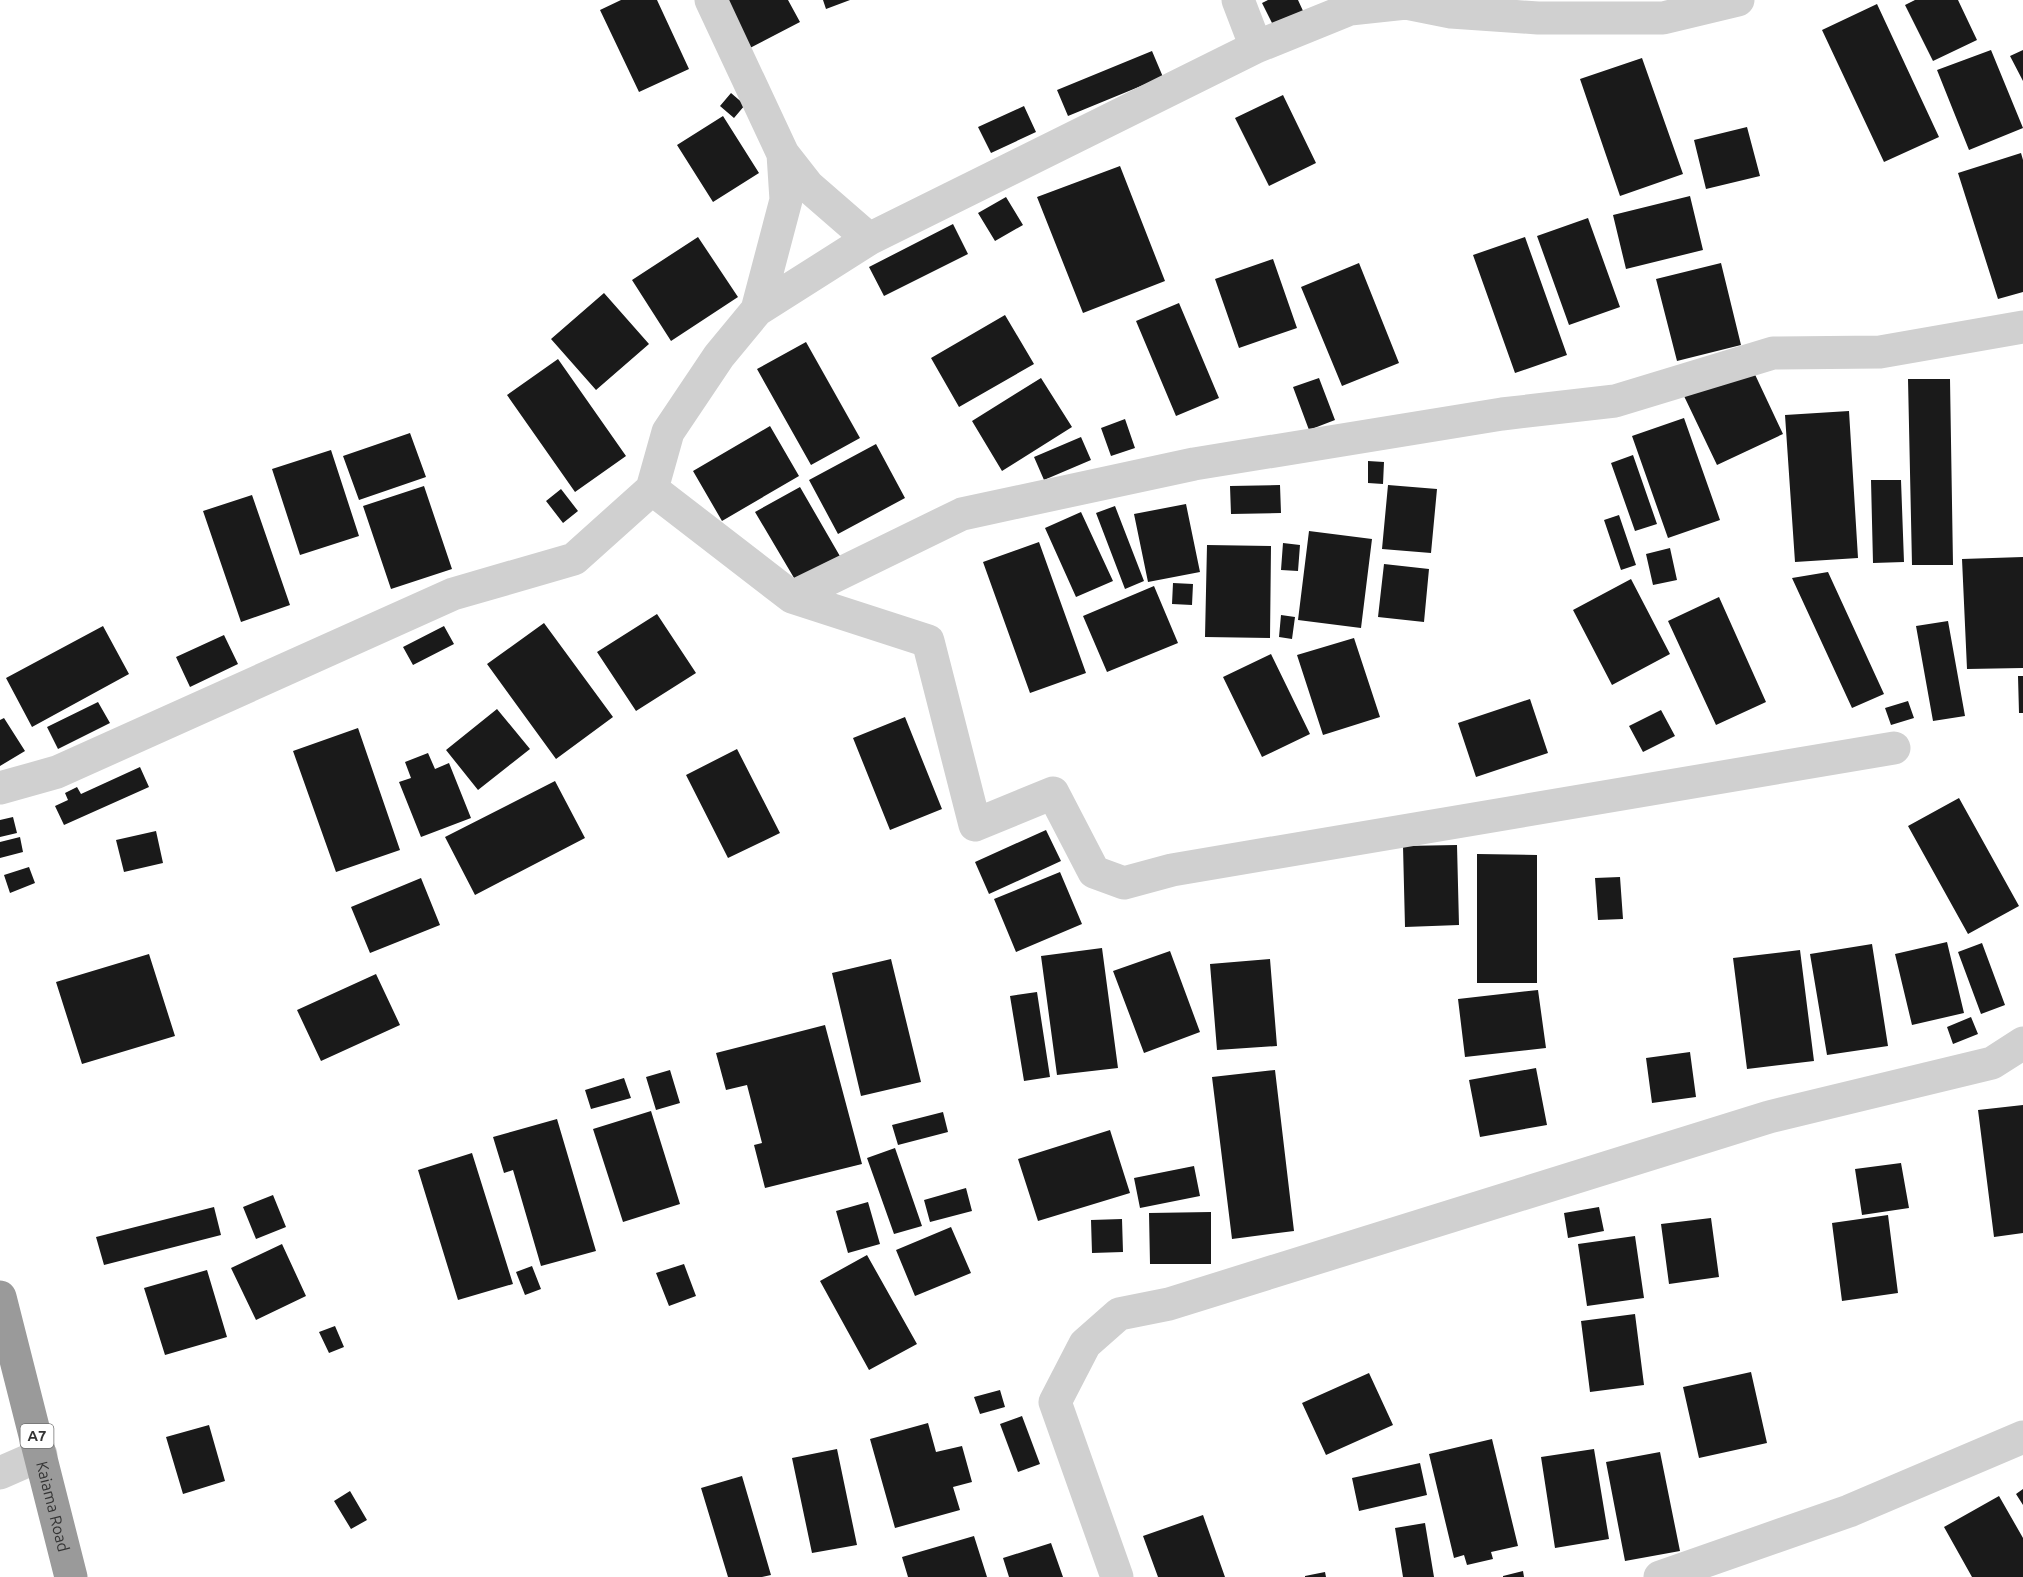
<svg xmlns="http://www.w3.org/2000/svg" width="2023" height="1577" viewBox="0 0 2023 1577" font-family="Ubuntu,sans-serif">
	<rect width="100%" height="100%" fill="#fff"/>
	<path fill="#1a1a1a" d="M621 0H657L689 69 639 92 600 10Z
		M722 0H788L800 22 748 49Z
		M823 0H850L826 9Z
		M1268 0H1298L1304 13 1274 27 1262 3Z
		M1915 0H1958L1977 40 1933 61 1905 5Z
		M1877 4 1939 137 1884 162 1822 30Z
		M1991 50 2023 128 1969 150 1937 70Z
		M2023 50V81L2010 56Z
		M1152 51 1163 77 1068 116 1057 90Z
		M1642 58 1683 174 1620 196 1580 79Z
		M731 93 745 105 734 118 720 106Z
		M1283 95 1316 163 1269 186 1235 118Z
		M1024 106 1036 132 991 153 978 127Z
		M723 116 759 173 713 202 677 145Z
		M1747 127 1760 176 1706 189 1694 140Z
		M2021 153 2023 160V292L1998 299 1958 173Z
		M1120 166 1165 281 1083 313 1037 197Z
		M1690 196 1703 250 1626 269 1613 215Z
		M1006 197 1023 225 995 241 978 213Z
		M1588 218 1620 307 1569 325 1537 236Z
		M953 224 968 254 884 296 869 267Z
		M698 237 738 297 671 341 632 280Z
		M1525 237 1567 355 1515 373 1473 255Z
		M1273 259 1297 328 1239 348 1215 279Z
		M1359 263 1399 363 1342 386 1301 287Z
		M1721 263 1741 345 1677 361 1656 279Z
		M604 293 649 344 596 390 551 339Z
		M1179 303 1219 398 1176 416 1136 321Z
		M1005 315 1034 364 959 407 931 358Z
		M806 342 860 438 811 465 757 369Z
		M558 359 626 456 575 492 507 395Z
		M1751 366 1783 434 1717 465 1684 396Z
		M1041 378 1072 427 1002 471 972 421Z
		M1319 378 1335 420 1309 430 1293 387Z
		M1908 379H1950L1953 565H1912Z
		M1849 411 1858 558 1795 562 1785 415Z
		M1684 418 1720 520 1668 538 1632 436Z
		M1125 419 1135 448 1111 456 1101 428Z
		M770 426 799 476 722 521 693 471Z
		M410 433 426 477 359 500 343 456Z
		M1081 437 1091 460 1044 480 1034 457Z
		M876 444 905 498 838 534 809 480Z
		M331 450 359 536 300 555 272 469Z
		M1633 455 1657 524 1635 531 1611 463Z
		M1368 461 1384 462 1383 484 1368 483Z
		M1871 480H1901L1904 562 1873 563Z
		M1280 485 1281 513 1231 514 1230 486Z
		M1388 485 1437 489 1431 553 1382 549Z
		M424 486 452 569 391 589 363 506Z
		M800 487 841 558 797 583 755 512Z
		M561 489 578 511 563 523 546 501Z
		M252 495 290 605 241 622 203 511Z
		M1186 504 1200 572 1148 582 1134 514Z
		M1115 506 1144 581 1125 589 1096 513Z
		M1081 512 1113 581 1076 597 1045 528Z
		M1619 515 1636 565 1621 570 1604 520Z
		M1309 531 1372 539 1361 628 1298 620Z
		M1039 542 1086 673 1030 693 983 562Z
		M1283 543 1300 545 1298 571 1281 570Z
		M1207 545 1271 546 1270 638 1205 637Z
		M1670 548 1677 580 1653 585 1646 554Z
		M2023 557V668L1967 669 1962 559Z
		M1384 564 1429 569 1424 622 1378 617Z
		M1828 572 1884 694 1852 708 1792 578Z
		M1631 579 1670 654 1612 685 1573 610Z
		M1173 583 1193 584 1192 605 1172 604Z
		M1154 586 1178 643 1107 672 1083 616Z
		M1719 597 1766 702 1716 725 1668 621Z
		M657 614 696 673 636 711 597 652Z
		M1281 615 1295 617 1292 639 1279 637Z
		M1948 621 1965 716 1933 721 1916 626Z
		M544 623 613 717 556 759 487 664Z
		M103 626 129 674 32 727 6 678Z
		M444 626 454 644 413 665 403 647Z
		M224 635 238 664 190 687 176 657Z
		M1354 638 1380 717 1323 735 1297 655Z
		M1271 654 1310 734 1262 757 1223 677Z
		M2018 676H2023V713H2019Z
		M1530 699 1548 753 1476 777 1458 723Z
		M1908 701 1914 718 1891 725 1885 708Z
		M98 702 110 723 58 749 47 727Z
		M497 709 530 749 478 790 446 750Z
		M1661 710 1675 736 1643 752 1629 726Z
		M905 717 942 809 890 830 853 738Z
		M4 718 25 751 0 766V720Z
		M358 728 400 850 336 872 293 751Z
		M737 749 780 833 728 858 686 775Z
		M428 753 435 769 449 763 471 818 421 837 399 782 411 778 405 762Z
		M140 767 149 787 64 825 55 806 68 800 65 793 77 787 81 794Z
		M555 781 585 838 475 895 445 837Z
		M1959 798 2019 906 1968 934 1908 826Z
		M13 817 17 833 0 837V820Z
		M1046 830 1061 861 989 894 975 862Z
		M156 831 163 863 124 872 116 840Z
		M20 837 23 852 0 858V842Z
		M1457 845 1459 925 1405 927 1403 846Z
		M1477 854 1537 855V983H1477Z
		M29 867 35 883 10 893 4 875Z
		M1060 872 1082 924 1016 952 994 899Z
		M1620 877 1623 919 1598 920 1595 878Z
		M421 878 440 925 370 953 351 907Z
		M1947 942 1964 1013 1912 1025 1895 954Z
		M1982 943 2005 1005 1981 1014 1958 952Z
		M1872 944 1888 1046 1827 1055 1810 954Z
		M1102 948 1118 1068 1057 1075 1041 956Z
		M1800 950 1814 1061 1747 1069 1733 958Z
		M1170 951 1200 1032 1144 1053 1113 971Z
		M149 954 175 1036 82 1064 56 982Z
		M891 959 921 1082 861 1096 832 973Z
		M1270 959 1277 1046 1217 1050 1210 964Z
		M376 974 400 1025 321 1061 297 1010Z
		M1538 990 1546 1048 1465 1057 1458 999Z
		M1037 992 1050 1077 1024 1081 1010 996Z
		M1971 1017 1978 1034 1953 1044 1947 1027Z
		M825 1025 862 1164 765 1188 754 1145 762 1143 747 1085 726 1090 716 1053Z
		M1690 1052 1696 1097 1652 1103 1646 1058Z
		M1536 1068 1547 1125 1480 1137 1469 1080Z
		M670 1070 680 1103 656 1110 646 1077Z
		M1275 1070 1294 1231 1232 1239 1212 1077Z
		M624 1078 631 1098 591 1109 585 1090Z
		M2023 1105V1233L1994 1237 1978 1110Z
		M651 1111 680 1204 623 1222 593 1129Z
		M943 1112 948 1132 898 1145 892 1125Z
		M557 1119 596 1251 541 1266 513 1170 504 1173 493 1137Z
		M1110 1130 1130 1193 1038 1221 1018 1159Z
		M895 1148 922 1226 894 1234 867 1158Z
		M472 1153 513 1284 458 1300 418 1170Z
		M1901 1163 1909 1208 1862 1215 1855 1169Z
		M1194 1166 1200 1196 1140 1208 1134 1178Z
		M966 1188 972 1211 930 1222 924 1200Z
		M273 1195 286 1227 256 1239 243 1207Z
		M868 1202 880 1244 848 1253 836 1211Z
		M214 1207 221 1235 104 1265 96 1237Z
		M1599 1207 1604 1231 1568 1238 1564 1213Z
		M1211 1212V1264H1150L1149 1213Z
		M1888 1215 1898 1293 1842 1301 1832 1223Z
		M1711 1218 1719 1277 1669 1284 1661 1224Z
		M1122 1219 1123 1252 1092 1253 1091 1220Z
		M951 1227 971 1273 915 1296 896 1250Z
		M1635 1236 1644 1298 1587 1306 1578 1244Z
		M282 1244 306 1296 256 1320 231 1268Z
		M867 1255 917 1344 869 1370 820 1281Z
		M684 1264 696 1296 669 1306 656 1273Z
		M532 1266 541 1289 525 1295 516 1272Z
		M207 1270 227 1337 165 1355 144 1288Z
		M1635 1314 1644 1385 1590 1392 1581 1321Z
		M335 1326 344 1347 329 1353 319 1332Z
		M1751 1372 1767 1443 1699 1458 1683 1387Z
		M1369 1373 1393 1425 1326 1455 1302 1403Z
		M1000 1390 1005 1407 980 1414 974 1397Z
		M1022 1416 1040 1464 1018 1472 1000 1424Z
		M928 1423 936 1452 962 1446 972 1482 953 1487 960 1510 895 1528 870 1439Z
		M209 1425 225 1481 183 1494 166 1437Z
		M1492 1439 1518 1546 1491 1552 1493 1559 1467 1565 1464 1555 1454 1558 1429 1454Z
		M837 1449 857 1545 812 1553 792 1458Z
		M1594 1449 1609 1539 1555 1548 1541 1457Z
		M1660 1452 1680 1551 1625 1561 1606 1462Z
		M1420 1463 1427 1495 1359 1511 1352 1478Z
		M742 1476 771 1575 762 1577H728L701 1488Z
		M2023 1489V1505L2016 1494Z
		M350 1491 367 1520 351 1529 334 1501Z
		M1999 1496 2023 1538V1577H1972L1944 1527Z
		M1203 1515 1225 1577H1158L1143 1536Z
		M1425 1523 1434 1577H1403L1395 1528Z
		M974 1536 987 1577H908L902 1557Z
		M1051 1543 1063 1577H1009L1003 1558Z
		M1523 1571 1524 1577H1503V1576Z
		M1325 1572 1326 1577H1305V1576Z"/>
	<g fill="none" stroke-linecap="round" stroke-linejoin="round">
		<path stroke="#d0d0d0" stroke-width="33" d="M711 0 783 154 808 186 869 239
			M1238 0 1256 47
			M757 310 786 200 783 154
			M652 489 792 597 928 641 975 825 1053 793 1094 872 1124 883 1172 870 1894 748
			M792 597 962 514 1194 464 1502 414 1615 401 1773 353 1880 352 2023 327
			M0 788 57 772 453 594 574 559 652 489 668 432 719 356 757 310 869 239 1256 47 1350 9 1406 3 1451 12 1538 18H1663L1738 0
			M0 1473 41 1455
			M1117 1577 1055 1402 1085 1344 1119 1314 1169 1304 1769 1117 1992 1063 2023 1043
			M1660 1577 1849 1511 2023 1437"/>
		<path stroke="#9a9a9a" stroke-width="33" id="s1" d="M0 1297 71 1577"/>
	</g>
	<g text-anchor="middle" stroke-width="6" stroke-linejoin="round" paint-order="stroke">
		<rect fill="#fff" stroke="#707070" stroke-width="1.5" x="20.5" y="1424" width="33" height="24" rx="4.5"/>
		<g font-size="15" font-weight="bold" fill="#333">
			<text x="37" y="1441">A7</text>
		</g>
		<g font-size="16" fill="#333" stroke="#fff">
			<text dy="6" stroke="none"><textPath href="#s1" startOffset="216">Kaiama Road</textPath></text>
		</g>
	</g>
</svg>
